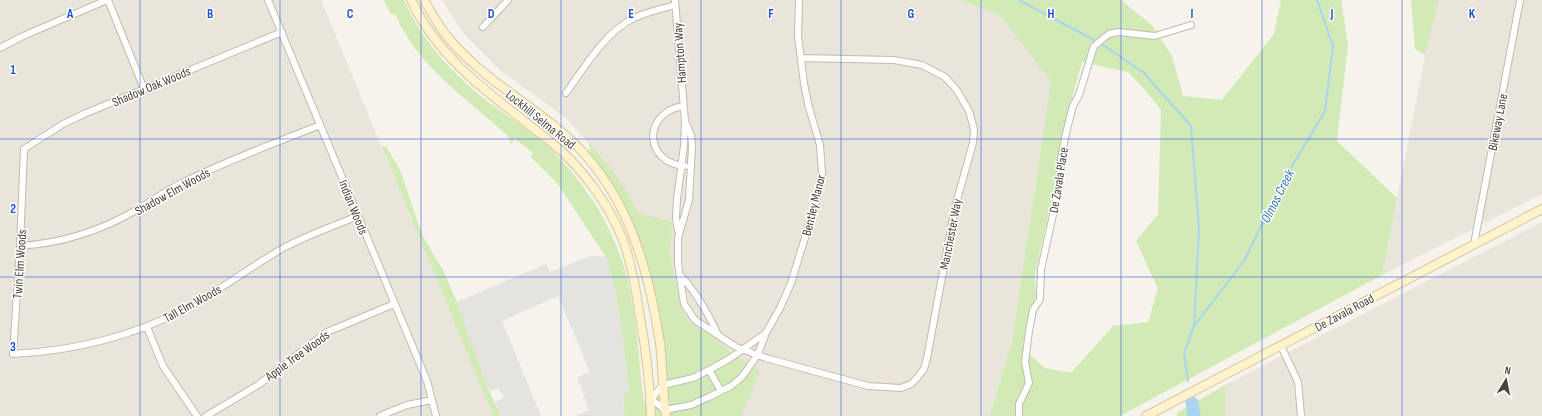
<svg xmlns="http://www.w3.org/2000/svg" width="1542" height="416" viewBox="0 0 1542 416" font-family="'Sofia Sans Condensed',sans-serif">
	<rect width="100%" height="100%" fill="#f6f3ec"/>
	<path fill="#eae5da" d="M0 0H321L493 416H0Z
		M442 0H1061L1051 81 1012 341 990 416H713L652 247 633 202 606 162 566 118 502 72 463 33Z
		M1436 0H1542V194L1382 275Z
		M1542 222V416H1225V385Z"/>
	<path fill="#d2eab5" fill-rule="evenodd" d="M384 0H404C422 41 453 74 488 102 507 116 528 129 546 145 588 184 619 235 630 292 638 328 639 366 644 403L667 375 652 281 642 247 622 203 590 157 589 143C608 164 627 187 638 213L672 222 670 256 681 309 690 322 713 337 727 350 760 372 741 416H626L624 411 623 393 629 391 617 297 606 257 557 183 531 157 533 153 515 139 511 144 507 135C466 98 417 66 395 14L391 15Z
		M960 0H1121L1152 25 1172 56 1183 96 1222 100 1274 34 1281 0H1341L1348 45 1337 141 1397 198 1382 275 1120 416H990L1012 341 1051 81 1000 15ZM1082 62 1128 72 1145 90 1161 110 1158 214 1136 241 1158 289 1148 322 1113 326 1071 373 1045 368 1023 348 1031 306 1036 296 1035 274 1053 194 1061 137Z
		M1411 0H1439L1425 55 1415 49Z
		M386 146 400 170 422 235 443 270 457 302 489 391 501 416H493L382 147Z
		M1225 385V416H1177V413Z"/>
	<path fill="#e5e3e0" d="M590 256 606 257 617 297 629 392 623 393 624 411 626 416H575L589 410 577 377 590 372 558 296 502 321 541 416H501L495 402 504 398 498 388 489 391 457 302 546 264 550 272Z"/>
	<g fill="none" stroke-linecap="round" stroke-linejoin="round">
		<path stroke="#a9d4f2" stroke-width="2" d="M1019 0 1094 40
			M1103 45 1143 72 1191 126 1199 229 1194 326
			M1188 381 1184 353 1194 326 1244 261 1286 176 1325 111 1333 46 1317 0"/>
		<path stroke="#a9d4f2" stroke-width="13" d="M1192 403 1194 416"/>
		<g stroke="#c2bbae" stroke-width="8">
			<path id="street" d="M108 0 144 89
				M268 0 427 381 436 416
				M675 0 685 121 684 146 677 199 676 218 678 231
				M483 27 508 0
				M282 32 84 114 63 124 24 149 20 246 13 354C72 351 131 337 185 309 220 291 251 266 285 247 308 235 333 226 358 216
				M0 48 23 36 107 0
				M566 93C585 67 604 33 634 18 647 12 662 9 675 5
				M683 106C642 113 644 163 685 166
				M685 121 691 135 692 146 689 200 678 238V264L684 304 695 320 736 347 766 358 868 386 901 388 911 384 917 378 924 369 927 358 955 207 973 143 974 129 969 111 956 89 945 77 922 65 894 60 801 58
				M1474 244 1520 0
				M20 246C63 243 101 231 138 209 152 201 165 191 180 184 225 161 273 144 320 125
				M680 275C697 293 708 313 718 335
				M147 327 163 366 197 416
				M766 333 729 359 709 370 693 378 663 385 651 399 665 410 691 405 709 397 731 386 742 377 758 354 766 333 780 308 791 283 817 199 822 173 820 145 808 104 804 83 798 36 799 0
				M1281 346 1298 382 1301 416
				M709 370 721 391
				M206 416 258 385 327 332 394 304
				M380 416 407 405 432 400
				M1019 416V404L1029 383 1025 362 1029 331 1033 310 1040 299 1041 269 1060 183 1061 160 1066 133 1073 106 1079 95 1094 46 1109 34 1118 32 1155 36 1191 25"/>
		</g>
		<g stroke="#d6c79b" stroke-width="10">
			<path id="secondary" d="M411 0C442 65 498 99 552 143 581 166 610 206 623 240 632 265 636 291 640 317 646 350 650 383 651 416
				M424 0C432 14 440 29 451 41 483 78 526 102 563 133 626 187 648 265 660 343 663 367 662 392 666 416
				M1146 416 1542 209"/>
		</g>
		<use href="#street" stroke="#fff" stroke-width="6"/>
		<use href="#secondary" stroke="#fff3cd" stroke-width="8"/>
	</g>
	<path fill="none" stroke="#1d4ed8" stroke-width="1" stroke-opacity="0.55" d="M140 0V416M280 0V416M421 0V416M561 0V416M701 0V416M841 0V416M981 0V416M1121 0V416M1262 0V416M1402 0V416M0 139H1542M0 277H1542"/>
	<g text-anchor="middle" stroke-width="3" stroke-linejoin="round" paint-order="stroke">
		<g font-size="13" fill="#4b4439" stroke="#fff">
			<text transform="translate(679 53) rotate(-94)" y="5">Hampton Way</text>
			<text transform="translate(151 86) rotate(-23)" y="5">Shadow Oak Woods</text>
			<text transform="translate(541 119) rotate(39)" y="5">Lockhill Selma Road</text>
			<text transform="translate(1497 122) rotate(-79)" y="5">Bikeway Lane</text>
			<text transform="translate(1058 180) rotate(-81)" y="5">De Zavala Place</text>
			<text transform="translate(172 191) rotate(-29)" y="5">Shadow Elm Woods</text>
			<text transform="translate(813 205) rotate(-76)" y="5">Bentley Manor</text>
			<text transform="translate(354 207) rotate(68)" y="5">Indian Woods</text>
			<text transform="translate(950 234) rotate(-79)" y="5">Manchester Way</text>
			<text transform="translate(19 264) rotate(-86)" y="5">Twin Elm Woods</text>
			<text transform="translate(192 303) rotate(-29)" y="5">Tall Elm Woods</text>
			<text transform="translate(1344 312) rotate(-28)" y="5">De Zavala Road</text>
			<text transform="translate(297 355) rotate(-36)" y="5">Apple Tree Woods</text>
		</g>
		<g font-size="14" font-style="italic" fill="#2e7ab2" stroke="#fff">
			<text transform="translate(1277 196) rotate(-63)" y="5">Olmos Creek</text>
		</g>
	</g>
	<g font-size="13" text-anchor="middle" font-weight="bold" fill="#1d4ed8" stroke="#fff" stroke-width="3" stroke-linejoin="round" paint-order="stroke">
		<text x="70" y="18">A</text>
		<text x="210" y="18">B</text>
		<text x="350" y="18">C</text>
		<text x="491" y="18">D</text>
		<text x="631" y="18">E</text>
		<text x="771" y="18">F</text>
		<text x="911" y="18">G</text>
		<text x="1051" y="18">H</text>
		<text x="1192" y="18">I</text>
		<text x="1332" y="18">J</text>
		<text x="1472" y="18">K</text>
		<text x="13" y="74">1</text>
		<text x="13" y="213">2</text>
		<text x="13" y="351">3</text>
	</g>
	<g transform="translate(1506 380) rotate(10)" stroke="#ffffff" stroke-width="3" paint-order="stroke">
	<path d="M0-3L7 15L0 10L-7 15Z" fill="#4b4439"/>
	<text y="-6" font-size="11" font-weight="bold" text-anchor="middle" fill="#4b4439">N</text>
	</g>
</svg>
